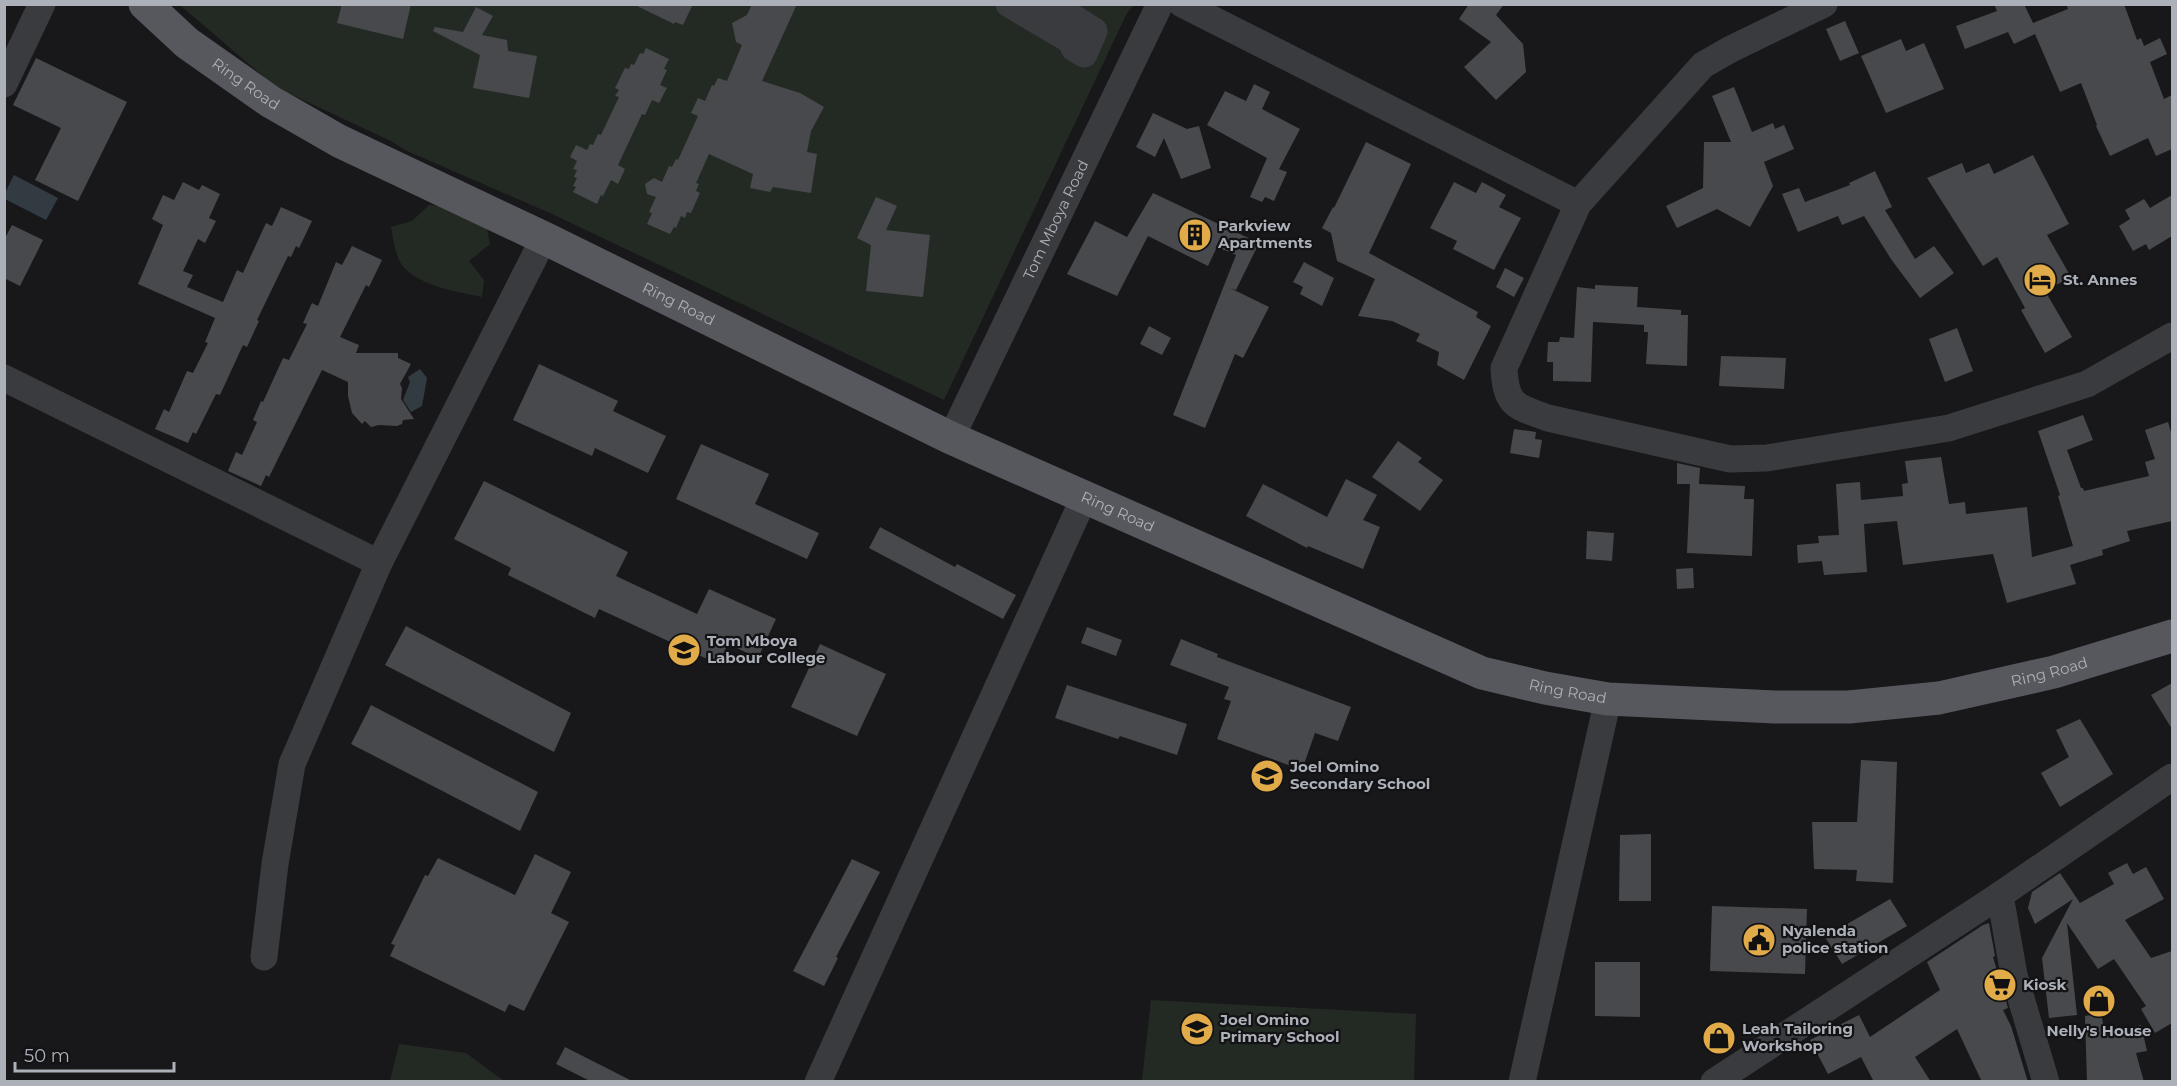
<svg xmlns="http://www.w3.org/2000/svg" width="2177" height="1086" viewBox="0 0 2177 1086" font-family="Montserrat,sans-serif">
	<rect width="100%" height="100%" fill="#18181a"/>
	<path fill="#232a24" d="M180 5H1134L1127 13 944 400 552 214 405 150 391 141 288 93 264 77Z
		M429 205 483 209 490 244 469 261 484 280 482 297C457 292 410 284 399 260 395 250 393 238 391 227L412 221Z
		M1151 1000 1416 1014 1414 1081H1142Z
		M399 1044 466 1053 504 1081H390Z"/>
	<path fill="#333b42" d="M14 175 58 198 46 220 5 199V193Z
		M420 369 427 378 422 406 411 412 403 400 410 382 408 377Z"/>
	<path fill="#48494d" d="M342 4H411L403 39 337 23Z
		M633 4H693L683 25 675 22 674 24Z
		M752 4H797L762 81 800 93 824 107 811 131 807 152 817 154 811 193 773 187 770 192 750 188 753 174 709 154 696 183 699 184 696 191 700 193 691 213 687 212 685 218 681 216 676 228 674 227 670 234 647 224 652 213 649 212 656 197 647 194 645 184 654 178 662 182 669 166 672 167 676 159 678 160 698 116 691 113 698 98 705 101 712 85 714 86 718 78 727 81 742 45 736 42 732 23 747 15Z
		M1469 4H1504L1496 15 1523 44 1526 72 1496 100 1464 67 1491 42 1459 19Z
		M1994 4H2024L2033 23 2068 9 2066 4H2124L2137 40 2141 38 2144 46 2160 38 2167 54 2150 62 2164 99 2172 95V149L2156 156 2148 138 2110 156 2096 126 2097 125 2081 83 2060 92 2035 34 2014 44 2008 32 1965 49 1956 26 1997 11Z
		M476 7 493 16 482 35 507 40 508 51 537 56 529 98 473 88 480 55 433 31 435 27 463 32Z
		M1845 21 1859 53 1840 61 1826 29Z
		M1901 39 1906 51 1924 43 1944 89 1886 113 1861 56Z
		M646 48 669 59 664 69 667 70 660 85 667 88 659 103 652 100 645 115 642 114 618 165 625 169 618 184 611 180 603 196 601 195 597 204 573 192 576 187 573 186 577 178 574 177 577 170 573 169 577 161 570 157 576 145 587 150 590 144 593 145 598 134 601 135 619 97 615 96 619 90 615 88 625 68 629 69 631 64 634 65 640 53 643 54Z
		M36 58 127 102 78 201 35 180 61 128 13 105Z
		M1254 84 1270 92 1262 109 1300 129 1279 169 1287 172 1274 201 1265 197 1262 202 1250 197 1267 158 1207 125 1225 91 1246 101Z
		M1734 87 1752 132 1773 123 1775 129 1784 125 1794 149 1764 162 1773 186 1750 227 1717 209 1677 228 1666 206 1703 188 1704 142H1731L1712 96Z
		M1153 113 1187 129 1199 126 1211 168 1181 179 1164 138 1155 157 1136 147Z
		M1366 142 1411 164 1369 253 1478 312 1476 317 1491 326 1464 380 1437 365 1439 352 1416 341 1420 334 1392 321 1358 316 1375 279 1337 261 1331 233 1322 228 1333 207 1334 208Z
		M2033 155 2069 224 2047 235 2071 277 2045 291 2072 337 2045 353 2021 310 2025 308 1997 257 1983 266 1927 178 1962 163 1966 173 1989 163 1994 174Z
		M1875 171 1892 207 1885 210 1915 259 1934 246 1954 273 1920 298 1891 259 1864 216 1842 225 1838 216 1798 232 1782 194 1799 188 1805 202 1850 185 1849 183Z
		M183 182 199 190 202 185 220 194 209 218 216 221 205 243 198 239 183 271 193 275 187 287 223 302 237 270 243 273 266 223 272 226 281 207 312 221 299 248 296 246 291 257 288 256 257 320 259 321 247 347 243 345 220 395 216 394 196 434 193 432 188 443 155 429 164 409 169 412 187 371 193 373 208 343 205 342 215 318 138 284 163 225 152 219 163 195 174 200Z
		M1454 182 1476 193 1482 182 1506 195 1499 207 1521 218 1494 270 1453 249 1457 241 1430 228Z
		M1153 193 1259 243 1236 290 1230 288 1269 307 1243 358 1235 354 1205 428 1173 415 1236 255 1217 247 1208 266 1148 236 1117 296 1067 274 1095 221 1127 237Z
		M2172 195V236L2149 250 2146 244 2133 251 2119 226 2130 219 2125 210 2144 199 2150 208Z
		M876 197 897 206 886 230 930 235 923 297 866 291 871 245 857 238Z
		M12 225 43 240 20 286 4 278V240Z
		M352 246 382 260 369 287 366 285 340 337 359 345 356 353H398V358L411 364 400 384 402 388 401 399 414 419 403 420 402 424 397 426 379 425 371 427 365 421 362 424 352 413 348 396V382L322 370 269 477 266 475 261 486 228 471 236 452 242 455 257 422 253 420 261 401 263 402 283 358 289 360 307 324 303 323 312 303 318 306 336 262 342 265Z
		M1304 262 1334 278 1322 306 1300 294 1303 287 1293 282Z
		M1505 268 1524 278 1514 297 1496 287Z
		M1595 285 1638 287 1637 307 1681 310V315H1688L1687 366 1646 364 1648 332H1644V325L1593 322 1591 382 1553 381V362H1547L1548 342H1559L1560 337 1574 338 1577 287 1595 289Z
		M1149 326 1171 338 1162 355 1140 344Z
		M1957 328 1973 371 1945 382 1929 339Z
		M1721 356 1786 358 1784 389 1719 386Z
		M539 364 618 401 613 411 666 436 648 473 595 448 592 456 513 420Z
		M2083 415 2093 440 2067 450 2081 488H2083L2084 491 2149 476 2145 462 2155 459 2145 430 2168 422 2172 436V521L2127 531 2130 541 2102 550 2103 555 2070 565 2076 584 2007 603 1993 554 1903 565 1897 521 1864 524 1867 572 1824 575 1822 561 1798 563 1797 545 1819 543 1818 536 1839 535 1836 484 1860 482 1861 500 1903 496 1902 484 1908 483 1905 461 1941 457 1949 504 1965 502 1966 514 2027 507 2032 557 2073 546 2058 496 2060 495 2038 431Z
		M1514 429 1536 432 1535 439 1542 440 1539 458 1510 453Z
		M1398 441 1422 458 1418 462 1443 480 1420 511 1372 477Z
		M701 444 769 474 755 504 819 533 807 559 676 499Z
		M1677 463 1700 468 1699 484 1745 486 1744 499H1754L1752 556 1687 553 1690 484H1677Z
		M1346 479 1377 495 1363 520 1380 527 1363 569 1308 546 1307 548 1246 516 1263 484 1327 517Z
		M484 481 628 552 616 576 697 614 709 589 776 619 758 658 728 644 718 664 599 609 595 618 508 575 511 568 454 539Z
		M880 527 955 567 957 564 1016 595 1003 619 869 548Z
		M1587 531 1614 533 1612 561 1586 559Z
		M1693 568 1694 588 1677 589 1676 569Z
		M406 626 571 713 554 752 385 665Z
		M1087 627 1122 640 1116 656 1081 643Z
		M1181 639 1218 654 1217 657 1351 707 1338 741 1315 733 1302 770 1217 739 1231 701 1224 699 1229 687 1170 665Z
		M820 644 886 674 857 736 791 707Z
		M2172 683V729L2151 695Z
		M1067 685 1187 724 1177 755 1120 736 1118 739 1055 718Z
		M371 705 538 792 520 831 351 744Z
		M2080 719 2113 774 2060 807 2041 773 2069 757 2056 730Z
		M1861 760 1897 762 1893 883 1856 881 1857 870 1814 869 1812 822H1857Z
		M1651 834V901H1619L1620 835Z
		M535 854 571 872 551 913 569 922 524 1011 509 1004 505 1012 390 956 395 945 391 944 425 875 428 876 438 858 515 895Z
		M852 859 880 872 836 957 838 958 824 986 793 971Z
		M2127 863 2133 874 2146 867 2164 899 2125 920 2151 958 2172 951V1023L2155 1033 2141 1009 2146 1006 2114 959 2098 969 2067 923 2077 1015 2049 1018 2042 958 2073 899 2035 924 2028 908 2032 892 2060 873 2080 903 2114 884 2108 873Z
		M1890 899 1907 926 1842 964 1825 937Z
		M1712 906 1807 909 1805 974 1710 971Z
		M1989 923 1995 956 1993 957 2008 1008 2003 1010 2011 1026 2028 1082H1982L1957 1029 1915 1057 1931 1082H1874L1861 1057 1828 1074 1810 1040 1859 1015 1870 1037 1940 990 1927 962 1983 925Z
		M1595 962H1640V1017L1595 1016Z
		M2101 1013 2105 1034 2141 1025 2147 1051 2136 1053 2144 1082H2087L2085 1016Z
		M565 1047 634 1082H592L556 1064Z"/>
	<g fill="none" stroke-linecap="round" stroke-linejoin="round">
		<g stroke="#3a3b3f" stroke-width="27">
			<path d="M1009 4 1075 43 1074 48 1084 54 1094 31 1051 4"/>
			<path d="M1182 4 1578 204"/>
			<path d="M1824 4 1731 49 1703 65 1578 204 1504 368C1506 406 1515 406 1548 418L1730 459 1767 458 1949 428 2087 384 2172 336"/>
			<path d="M4 84 42 4"/>
			<path d="M4 378 379 563"/>
			<path id="s1" d="M951 438 1160 4"/>
			<path d="M2000 895 2014 975 2046 1082"/>
			<path d="M264 957 275 864 292 764 379 563 544 238"/>
			<path d="M818 1082 1084 498"/>
			<path d="M1522 1082 1608 699"/>
			<path d="M1714 1082 2000 895 2172 777"/>
		</g>
		<path stroke="#56585e" stroke-width="33" id="s2" d="M145 4 187 43 271 102 339 141 544 238 951 438 1482 673 1545 688 1608 699 1775 707H1849L1939 698 2054 672 2172 636"/>
	</g>
	<defs>
		<g id="building-disc" transform="scale(1.725)"><circle r="9.5" fill="#e1ab49" stroke="#131315"/><path d="M-4-6H4V6H1V3H-1V6H-4ZM-2.5-4.3h1.7v1.8h-1.7ZM.8-4.3h1.7v1.8H.8ZM-2.5-1h1.7V.8h-1.7ZM.8-1h1.7V.8H.8Z" fill="#111"/></g>
		<g id="hotel-disc" transform="scale(1.725)"><circle r="9.5" fill="#e1ab49" stroke="#131315"/><path d="M-6-4.5h1.5V1H6V5H4.5V3h-9V5H-6ZM-4 0a1.8 1.8 0 1 1 3.6 0ZM.5 0V-2.5h3Q6-2.5 6 0Z" fill="#111"/></g>
		<g id="school-disc" transform="scale(1.725)"><circle r="9.5" fill="#e1ab49" stroke="#131315"/><path d="M0-5L7-2L0 1L-7-2ZM-4 1L0 2.5L4 1V4Q0 6-4 4Z" fill="#111"/></g>
		<g id="civic-disc" transform="scale(1.725)"><circle r="9.5" fill="#e1ab49" stroke="#131315"/><path d="M-.6-6.5H3V-4.5H.6V-3L4-1V1h2V6H-6V1h2V-1L-.6-3ZM-1.2 2.5V6h2.4V2.5Z" fill="#111"/></g>
		<g id="supermarket-disc" transform="scale(1.725)"><circle r="9.5" fill="#e1ab49" stroke="#131315"/><path d="M-6-5.5h2.5l.6 2H6L4.5 2H-2.5L-4.4-4H-6ZM-1.5 3.2a1.3 1.3 0 1 0 .1 0ZM3 3.2a1.3 1.3 0 1 0 .1 0Z" fill="#111"/></g>
		<g id="shop-disc" transform="scale(1.725)"><circle r="9.5" fill="#e1ab49" stroke="#131315"/><path d="M-5-2.5h2.3a2.7 3.5 0 0 1 5.4 0H5L5.5 6h-11ZM-1.5-2.5h3a1.5 2.3 0 0 0-3 0Z" fill="#111"/></g>
	</defs>
	<g fill-rule="evenodd">
		<use href="#building-disc" x="1195" y="235"/>
		<use href="#hotel-disc" x="2040" y="280"/>
		<use href="#school-disc" x="684" y="650"/>
		<use href="#school-disc" x="1267" y="776"/>
		<use href="#civic-disc" x="1759" y="940"/>
		<use href="#supermarket-disc" x="2000" y="985"/>
		<use href="#shop-disc" x="2099" y="1001"/>
		<use href="#school-disc" x="1197" y="1029"/>
		<use href="#shop-disc" x="1719" y="1038"/>
	</g>
	<g text-anchor="middle" stroke-width="4.5" stroke-linejoin="round" paint-order="stroke">
		<g font-size="15" fill="#acb0b9" stroke="#131315">
			<text dy="5" stroke="none"><textPath href="#s2" startOffset="129">Ring Road</textPath></text>
			<text dy="5" stroke="none"><textPath href="#s1" startOffset="242">Tom Mboya Road</textPath></text>
			<text dy="5" stroke="none"><textPath href="#s2" startOffset="615">Ring Road</textPath></text>
			<text dy="5" stroke="none"><textPath href="#s2" startOffset="1101">Ring Road</textPath></text>
			<text dy="5" stroke="none"><textPath href="#s2" startOffset="2073">Ring Road</textPath></text>
			<text dy="5" stroke="none"><textPath href="#s2" startOffset="1587">Ring Road</textPath></text>
		</g>
		<g font-size="15" font-weight="bold" fill="#acb0b9" stroke="#131315" text-anchor="start">
			<text x="1218" y="231">Parkview<tspan x="1218" dy="17">Apartments</tspan></text>
			<text x="2063" y="285">St. Annes</text>
			<text x="707" y="646">Tom Mboya<tspan x="707" dy="17">Labour College</tspan></text>
			<text x="1290" y="772">Joel Omino<tspan x="1290" dy="17">Secondary School</tspan></text>
			<text x="1782" y="936">Nyalenda<tspan x="1782" dy="17">police station</tspan></text>
			<text x="2023" y="990">Kiosk</text>
			<text x="1220" y="1025">Joel Omino<tspan x="1220" dy="17">Primary School</tspan></text>
			<text x="1742" y="1034">Leah Tailoring<tspan x="1742" dy="17">Workshop</tspan></text>
			<text x="2099" y="1036" text-anchor="middle">Nelly's House</text>
		</g>
	</g>
	<rect width="2177" height="1086" fill="none" stroke="#acb0b9" stroke-width="12"/>
	<path d="M15 1062v9h159v-9" fill="none" stroke="#acb0b9" stroke-width="3"/>
	<text x="24" y="1062" font-size="18" fill="#acb0b9" stroke="#131315" stroke-width="4.5" paint-order="stroke">50 m</text>
</svg>
